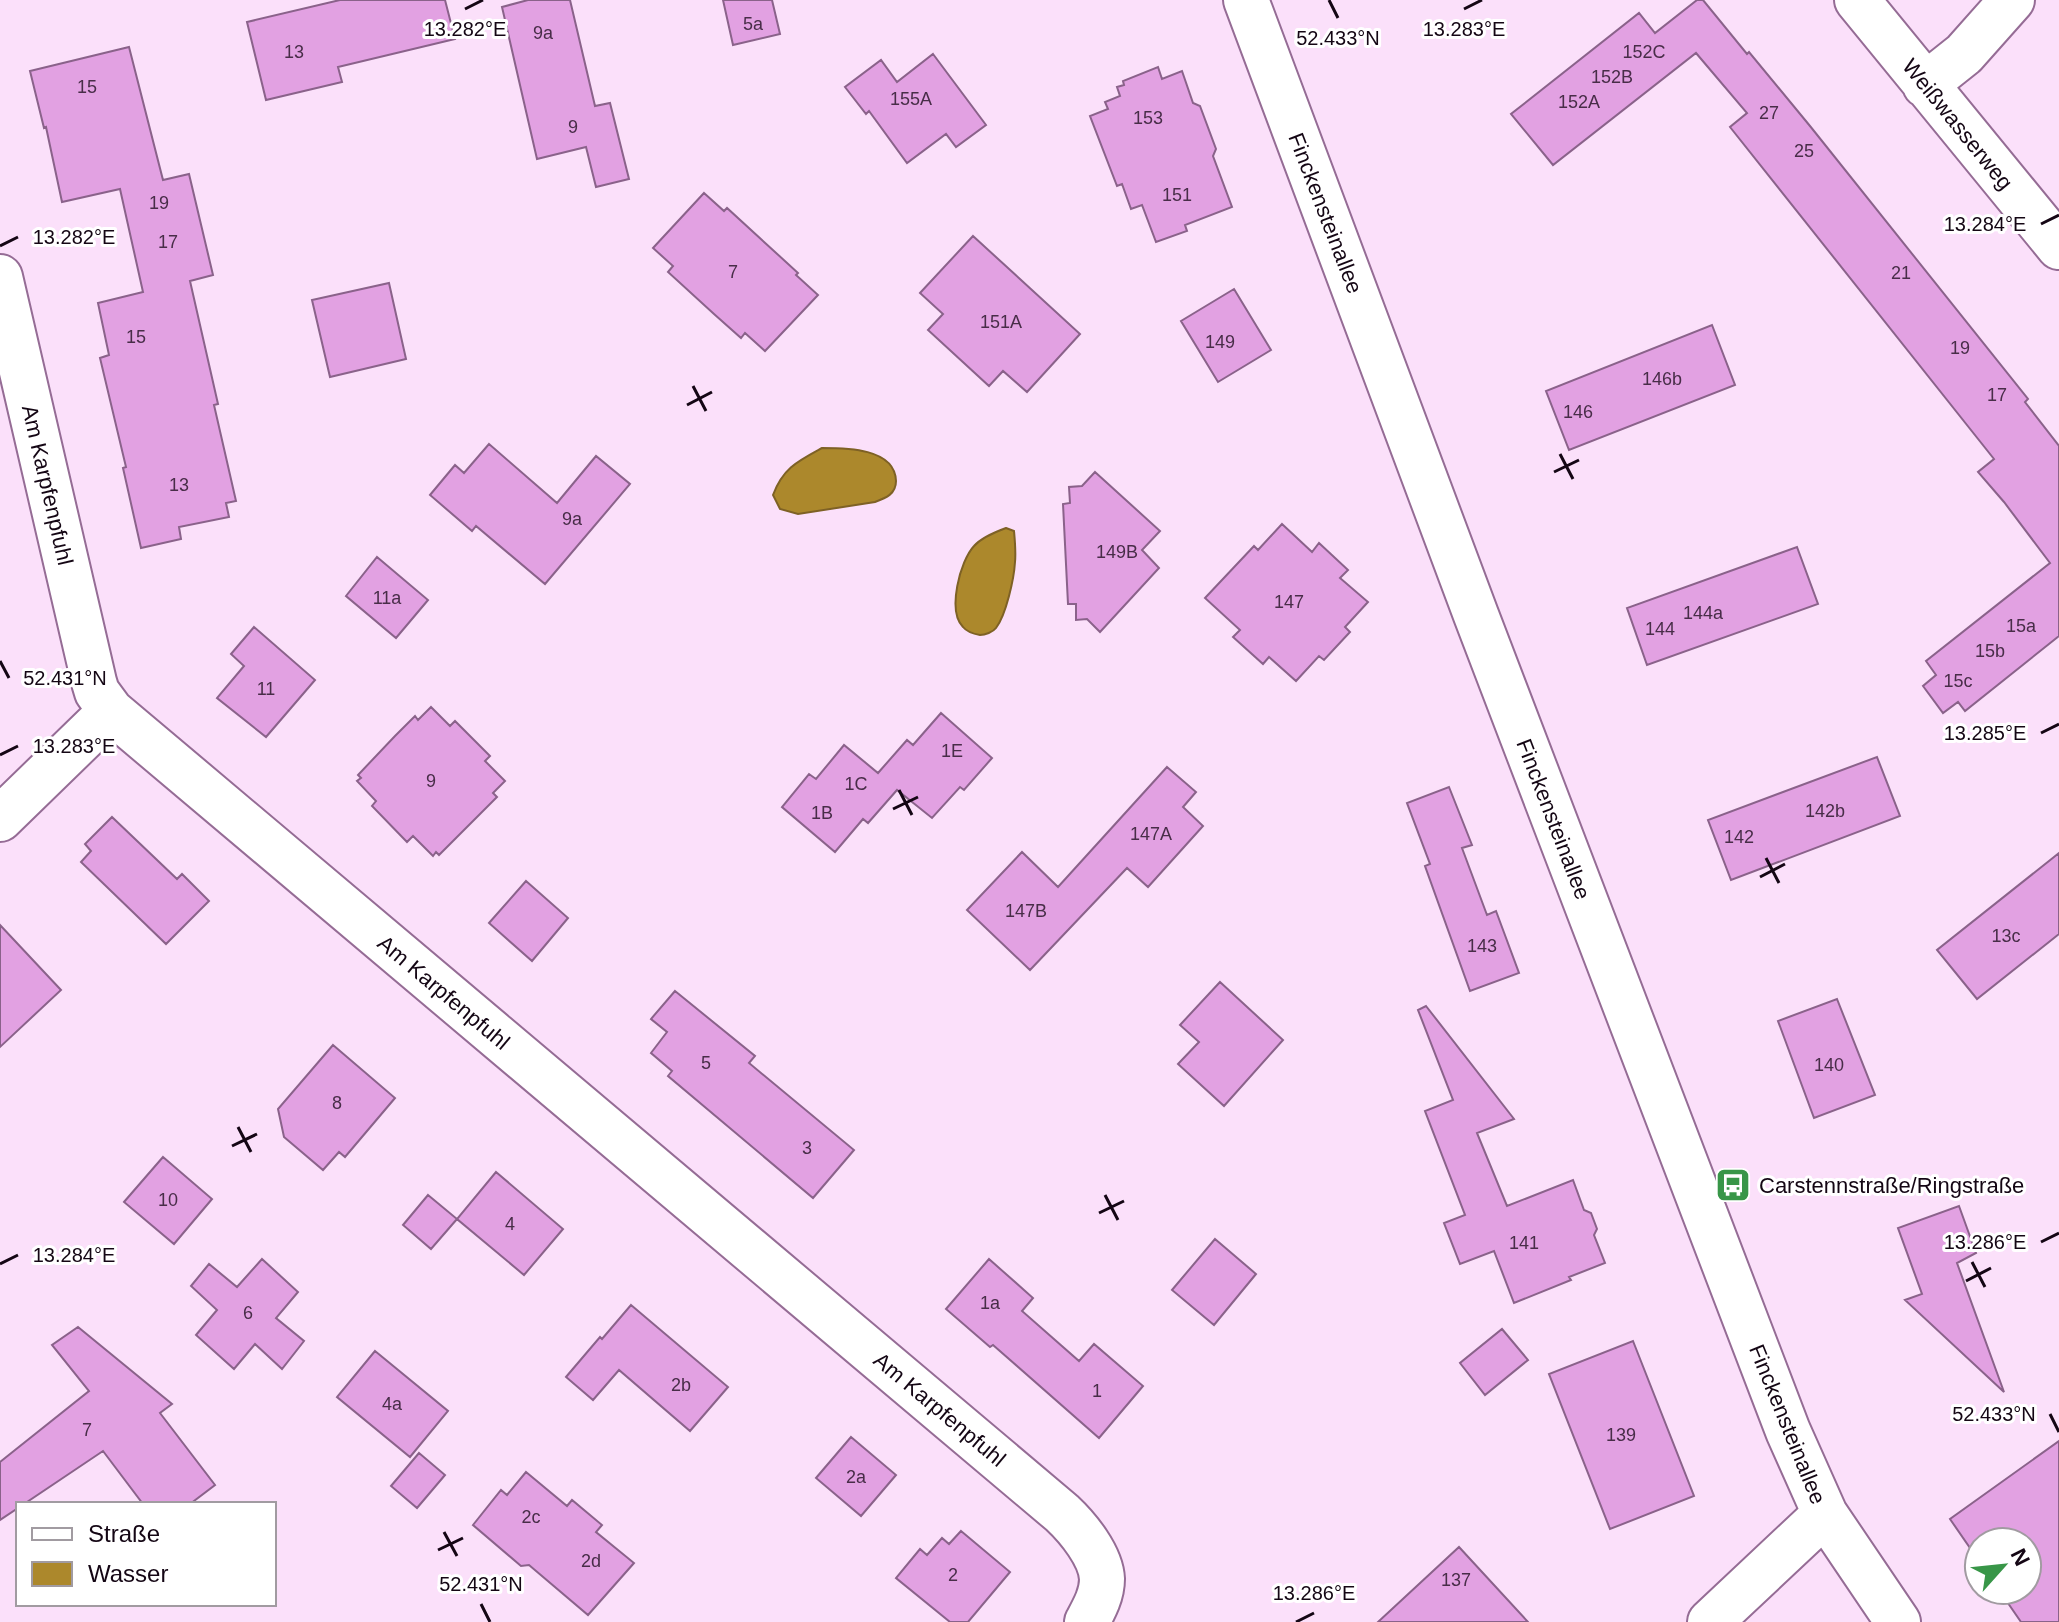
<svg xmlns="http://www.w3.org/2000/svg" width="2059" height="1622" viewBox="0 0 2059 1622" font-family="Arial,sans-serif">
	<rect width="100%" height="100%" fill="#fbe0fa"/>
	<path fill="#ac882c" stroke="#7e6125" stroke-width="2" d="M822 448C846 448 895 448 896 481 896 494 886 498 875 502L798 514 780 509 773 495C783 468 798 461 822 448Z
		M1006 528 1014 531C1015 542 1016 552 1015 562 1014 579 1006 615 996 628 993 632 985 635 980 635 974 634 967 632 963 627 947 611 960 561 974 546 982 537 995 532 1006 528Z"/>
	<path fill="#e2a1e2" stroke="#8a628a" stroke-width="2" d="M340 0H445L455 39 338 67 342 82 266 100 247 22Z
		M528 0H570L595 106 610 103 629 179 596 187 586 147 537 159 502 7Z
		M723 0H772L780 34 733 45Z
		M1697 0H1703L1747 54 1749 52 1810 126 2028 399 2025 402 2059 446V636L1965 711 1958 702 1943 713 1923 686 1936 675 1926 661 2050 563 2004 502 1978 472 1994 459 1730 127 1747 113 1696 53 1553 165 1511 114 1639 13 1655 33Z
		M129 47 163 180 189 174 213 275 190 281 218 404 214 405 236 501 226 503 229 517 179 527 181 539 141 548 123 468 126 467 100 358 109 355 98 303 143 292 120 189 62 202 46 127 44 128 30 71Z
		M933 54 986 125 956 147 946 134 907 163 869 111 866 114 845 87 881 60 897 82Z
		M1158 67 1162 79 1182 71 1193 103 1200 106 1216 149 1213 156 1232 207 1185 225 1187 231 1156 242 1142 205 1131 209 1122 184 1117 186 1090 116 1108 109 1105 102 1120 96 1117 87 1124 85 1123 81Z
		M704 193 724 211 727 208 798 273 796 275 818 295 765 351 745 333 741 338 714 314 668 272 673 266 653 248Z
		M973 236 1080 334 1027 392 1003 371 989 386 928 330 943 314 920 293Z
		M389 283 406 359 330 377 312 300Z
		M1234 289 1271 350 1218 382 1181 321Z
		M1712 325 1735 385 1569 450 1546 391Z
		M489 444 557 503 596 456 630 484 545 584 476 526 472 531 430 495 455 465 464 473Z
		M1095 472 1160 531 1142 550 1159 568 1100 632 1087 619 1076 620V604H1068L1063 504 1070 503 1069 487 1082 486Z
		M1282 524 1312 552 1319 543 1348 570 1340 578 1368 602 1345 627 1350 632 1336 647 1324 660 1319 656 1296 681 1269 657 1263 664 1233 637 1240 630 1205 598 1254 546 1258 550Z
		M1797 547 1818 604 1647 665 1627 608Z
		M377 557 428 600 396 638 346 596Z
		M254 627 315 680 266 737 217 698 244 666 231 654Z
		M431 707 450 726 455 721 490 756 485 761 505 781 493 793 497 797 439 855 436 852 433 856 413 836 407 842 372 806 376 801 357 781 361 778 358 775 395 736 415 716 418 720Z
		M941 713 992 758 964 790 960 787 932 818 897 790 868 823 863 819 835 852 782 807 809 774 816 779 844 745 878 773 907 740 913 745Z
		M1877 757 1900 816 1731 880 1708 820Z
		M1167 767 1196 792 1183 807 1203 826 1148 887 1127 868 1030 970 967 910 1022 852 1058 887Z
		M1449 787 1472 845 1462 848 1487 915 1496 911 1519 973 1470 991 1425 866 1430 864 1407 803Z
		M112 817 177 879 182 874 209 901 166 944 81 862 91 851 85 844Z
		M2059 853V934L1977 999 1937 950Z
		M526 881 568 918 532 961 489 923Z
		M0 925 61 990 0 1047Z
		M1220 982 1283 1040 1224 1106 1178 1064 1199 1042 1180 1025Z
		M675 991 755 1056 749 1063 854 1150 813 1198 668 1076 672 1071 651 1053 667 1032 651 1019Z
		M1837 999 1875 1095 1814 1118 1778 1021Z
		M1426 1006 1514 1119 1477 1133 1507 1206 1573 1180 1584 1210 1591 1213 1597 1229 1594 1235 1605 1263 1569 1277 1571 1280 1514 1303 1494 1251 1460 1264 1444 1223 1465 1215 1425 1111 1453 1100 1418 1010Z
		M333 1045 395 1098 345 1157 339 1152 323 1170 284 1137 278 1109Z
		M163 1157 212 1199 174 1244 124 1202Z
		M496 1172 563 1229 524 1275 457 1219Z
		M428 1195 457 1219 431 1249 403 1225Z
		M1959 1206 1976 1253 1957 1263 2004 1392 1905 1300 1922 1294 1898 1228Z
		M1215 1239 1256 1274 1214 1325 1172 1290Z
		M262 1259 298 1292 276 1318 304 1341 282 1369 255 1344 234 1369 196 1335 217 1310 191 1286 209 1264 237 1287Z
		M989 1259 1033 1298 1022 1311 1079 1361 1094 1344 1143 1386 1099 1438 993 1345 990 1347 946 1309Z
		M631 1305 728 1387 690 1431 619 1370 593 1400 566 1377 600 1337 602 1339Z
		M78 1327 172 1404 160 1413 215 1485 190 1504H143L103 1451 24 1504H18V1508L0 1520V1462L89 1391 52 1345Z
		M1502 1329 1528 1360 1485 1395 1460 1363Z
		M1633 1341 1694 1496 1610 1529 1549 1374Z
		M375 1351 448 1411 410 1457 337 1397Z
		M851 1437 896 1475 861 1516 816 1478Z
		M2059 1441V1622H2021L1999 1590H2027V1542H1979V1561L1950 1519Z
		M419 1453 445 1475 417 1508 391 1486Z
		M526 1472 567 1506 572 1500 602 1525 596 1532 634 1563 588 1615 529 1565 521 1566 473 1525 501 1490 507 1495Z
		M961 1531 1010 1572 968 1622H950L896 1578 920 1549 927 1555 942 1538 949 1544Z
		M1459 1547 1528 1622H1378Z"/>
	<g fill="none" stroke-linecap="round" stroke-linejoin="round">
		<g stroke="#956c95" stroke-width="48">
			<path id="minor" d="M1246 0 1476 615 1788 1431 1825 1514 1898 1622
				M1857 0 2059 247
				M1925 85 1964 54 2012 0
				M0 277 94 682 97 692 111 711 1062 1513C1078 1528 1101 1556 1102 1579 1102 1595 1094 1609 1087 1622
				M0 819 111 711
				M1710 1622 1825 1514"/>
		</g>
		<use href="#minor" stroke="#fff" stroke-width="44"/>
	</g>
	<path fill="none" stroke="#140614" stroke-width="3" d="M1329 0 1338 18M465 9 483 0M1464 9 1482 0M2041 224 2059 215M0 246 18 237M693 386 706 411M687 405 712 392M1560 454 1573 479M1554 472 1579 460M0 661 9 678M2041 733 2059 724M0 755 18 746M899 790 912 815M893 809 918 797M1766 858 1779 883M1760 877 1785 864M238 1127 251 1152M232 1146 257 1134M1105 1195 1118 1220M1099 1213 1124 1201M2041 1242 2059 1233M1972 1262 1985 1287M0 1264 18 1255M1966 1281 1991 1268M2050 1414 2059 1432M444 1532 457 1556M438 1550 463 1538M481 1604 490 1622M1296 1622 1314 1613"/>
	<defs>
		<g id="bus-square" transform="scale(1.8)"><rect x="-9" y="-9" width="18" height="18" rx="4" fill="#389648" stroke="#fff"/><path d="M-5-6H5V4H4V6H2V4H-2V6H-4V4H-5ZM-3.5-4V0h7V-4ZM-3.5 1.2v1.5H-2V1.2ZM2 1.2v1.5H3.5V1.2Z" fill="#fff"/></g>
	</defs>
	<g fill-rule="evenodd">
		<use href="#bus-square" x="1733" y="1185"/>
	</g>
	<g text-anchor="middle" stroke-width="6" stroke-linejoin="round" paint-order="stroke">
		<g font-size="18" fill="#482d48">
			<text x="753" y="30">5a</text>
			<text x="543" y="39">9a</text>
			<text x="294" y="58">13</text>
			<text x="1644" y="58">152C</text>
			<text x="1612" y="83">152B</text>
			<text x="87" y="93">15</text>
			<text x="911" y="105">155A</text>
			<text x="1579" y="108">152A</text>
			<text x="1769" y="119">27</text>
			<text x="1148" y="124">153</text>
			<text x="573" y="133">9</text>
			<text x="1804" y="157">25</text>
			<text x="1177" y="201">151</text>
			<text x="159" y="209">19</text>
			<text x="168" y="248">17</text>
			<text x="733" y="278">7</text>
			<text x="1901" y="279">21</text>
			<text x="1001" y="328">151A</text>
			<text x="136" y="343">15</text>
			<text x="1220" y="348">149</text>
			<text x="1960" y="354">19</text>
			<text x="1662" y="385">146b</text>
			<text x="1997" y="401">17</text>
			<text x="1578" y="418">146</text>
			<text x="179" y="491">13</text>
			<text x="572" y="525">9a</text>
			<text x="1117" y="558">149B</text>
			<text x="387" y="604">11a</text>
			<text x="1289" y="608">147</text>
			<text x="1703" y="619">144a</text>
			<text x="2021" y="632">15a</text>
			<text x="1660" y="635">144</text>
			<text x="1990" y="657">15b</text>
			<text x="1958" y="687">15c</text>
			<text x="266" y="695">11</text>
			<text x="952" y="757">1E</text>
			<text x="431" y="787">9</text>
			<text x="856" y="790">1C</text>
			<text x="1825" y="817">142b</text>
			<text x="822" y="819">1B</text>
			<text x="1151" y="840">147A</text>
			<text x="1739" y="843">142</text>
			<text x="1026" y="917">147B</text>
			<text x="2006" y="942">13c</text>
			<text x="1482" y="952">143</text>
			<text x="706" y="1069">5</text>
			<text x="1829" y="1071">140</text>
			<text x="337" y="1109">8</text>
			<text x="807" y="1154">3</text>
			<text x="168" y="1206">10</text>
			<text x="510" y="1230">4</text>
			<text x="1524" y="1249">141</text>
			<text x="990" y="1309">1a</text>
			<text x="248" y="1319">6</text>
			<text x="681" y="1391">2b</text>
			<text x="1097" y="1397">1</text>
			<text x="392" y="1410">4a</text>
			<text x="87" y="1436">7</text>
			<text x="1621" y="1441">139</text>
			<text x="856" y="1483">2a</text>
			<text x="531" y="1523">2c</text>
			<text x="591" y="1567">2d</text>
			<text x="953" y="1581">2</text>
			<text x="1456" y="1586">137</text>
		</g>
		<g font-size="22" fill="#140614" stroke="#fff">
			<text transform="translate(1958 124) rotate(51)" y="8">Weißwasserweg</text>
			<text transform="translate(1326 213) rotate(69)" y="8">Finckensteinallee</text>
			<text transform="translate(48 485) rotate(77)" y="8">Am Karpfenpfuhl</text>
			<text transform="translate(1554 819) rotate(69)" y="8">Finckensteinallee</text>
			<text transform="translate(444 992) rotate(40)" y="8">Am Karpfenpfuhl</text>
			<text transform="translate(940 1409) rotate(40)" y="8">Am Karpfenpfuhl</text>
			<text transform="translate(1788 1424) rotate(68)" y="8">Finckensteinallee</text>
		</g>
		<g font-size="22" fill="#140614" stroke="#fff" text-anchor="start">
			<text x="1759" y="1193">Carstennstraße/Ringstraße</text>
		</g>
	</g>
	<g font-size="20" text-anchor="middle" fill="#140614" stroke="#fff" stroke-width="6" stroke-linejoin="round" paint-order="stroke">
		<text x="465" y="36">13.282°E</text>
		<text x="1464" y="36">13.283°E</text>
		<text x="1338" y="45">52.433°N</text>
		<text x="1985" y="231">13.284°E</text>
		<text x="74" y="244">13.282°E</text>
		<text x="65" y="685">52.431°N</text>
		<text x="1985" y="740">13.285°E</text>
		<text x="74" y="753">13.283°E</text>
		<text x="1985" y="1249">13.286°E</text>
		<text x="74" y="1262">13.284°E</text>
		<text x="1994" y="1421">52.433°N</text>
		<text x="481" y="1591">52.431°N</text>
		<text x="1314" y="1600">13.286°E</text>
	</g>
	<rect x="16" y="1502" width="260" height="104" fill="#ffffff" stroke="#a19ba1" stroke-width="2"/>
	<rect x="32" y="1528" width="40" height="12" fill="#ffffff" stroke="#a19ba1" stroke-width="2"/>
	<text x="88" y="1542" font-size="24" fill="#140614">Straße</text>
	<rect x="32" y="1562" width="40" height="24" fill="#ac882c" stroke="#a19ba1" stroke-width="2"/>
	<text x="88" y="1582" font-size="24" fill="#140614">Wasser</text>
	<g transform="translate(2003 1566) rotate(63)"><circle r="38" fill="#ffffff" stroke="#a19ba1" stroke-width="2"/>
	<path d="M0-6L14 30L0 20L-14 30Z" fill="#389648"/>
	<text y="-12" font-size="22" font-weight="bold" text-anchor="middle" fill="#140614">N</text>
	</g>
</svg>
